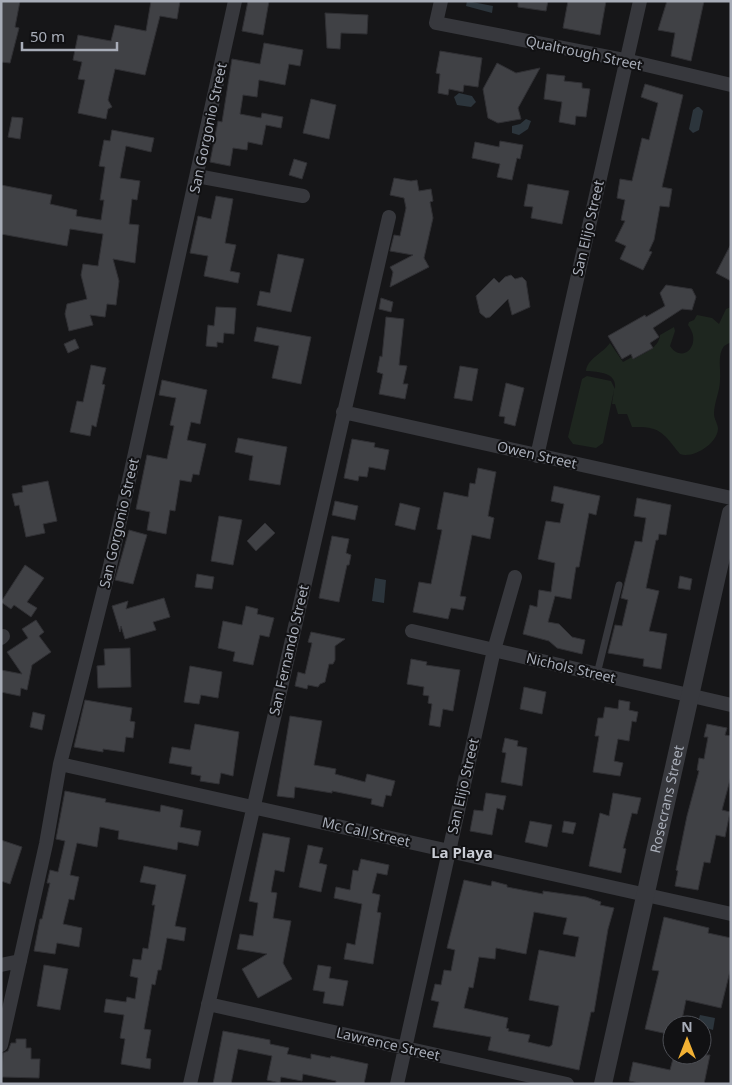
<svg xmlns="http://www.w3.org/2000/svg" width="732" height="1085" viewBox="0 0 732 1085" font-family="'Noto Sans',sans-serif">
	<rect width="100%" height="100%" fill="#161618"/>
	<path fill="#1e261f" d="M731 307V342L724 346C717 356 721 368 720 380 720 391 714 403 714 414 714 419 718 424 718 429 717 444 693 459 680 454 663 433 661 426 632 427L627 414H618L615 404H612L614 390 603 443 596 448 573 444 568 437 582 379 587 376 611 381 615 389C617 372 599 372 586 371 587 359 603 353 610 343L623 362 632 357 634 359C644 353 659 348 660 335L674 327 675 331 670 346C683 365 703 344 688 325L689 322 694 320 697 315 712 318 719 324 726 309Z"/>
	<path fill="#2c353c" d="M467 1 493 6 492 13 466 6Z
		M459 93 472 96 476 102 471 107 457 105 454 97Z
		M697 107H699L703 111 699 130 693 133 689 129 693 110Z
		M526 119 531 121 528 129 519 135 512 133V126L520 124Z
		M375 578 386 580 384 603 372 601Z
		M700 1015 715 1018 713 1030 697 1025Z"/>
	<path fill="#404145" stroke="#303034" fill-rule="evenodd" d="M1 1H20L15 27 19 28 10 63 1 62Z
		M151 1H180L177 19 160 16 145 75 115 69 108 100 112 107 108 109 106 119 78 113 85 80 78 79 82 62 73 60 78 35 111 41 115 25 146 31Z
		M248 1H269L263 35 242 31Z
		M518 1H548L546 11 518 7Z
		M568 1H606L600 35 563 28Z
		M667 1H704L691 61 671 56 675 33 658 30Z
		M325 13 368 15 367 34 341 33 340 49 327 48Z
		M264 43 303 50 300 66 289 64 285 85 259 80 257 97 243 95 240 114 261 118 262 113 283 117 281 128 266 125 262 145 248 142 247 150 233 148 230 166 210 162 218 121 222 122 232 59 260 64Z
		M440 51 482 58 478 87 464 85 463 92 449 89 448 95 438 93 440 74 436 73Z
		M497 63 516 73 540 68 518 108 521 119 498 123 488 118 483 89Z
		M547 74 565 76 564 81 582 83V88L590 89 586 117 576 116 575 125 559 122 562 102 544 99Z
		M645 84 683 95 662 187 672 189 669 207 660 206 654 240 649 251 652 252 643 270 620 259 626 246 615 241 625 221 621 220 625 200 617 198 620 179 632 181 642 138 649 140 658 103 641 97Z
		M311 99 336 105 329 139 303 133Z
		M12 117 23 118 20 139 8 137Z
		M112 130 154 138 151 152 126 146 120 178 140 181 137 200 132 199 129 224 139 225 135 263 113 259 119 281 116 305 107 304 105 317 90 315 93 325 69 331 65 314 67 304 87 299 81 275 83 264 98 266 103 234 70 229 67 246 1 234V185L52 195 50 204 77 210 76 216 101 220 104 200H100L105 167 99 166 104 140 110 141Z
		M500 141 523 145 520 159 517 158 512 180 497 177 500 164 472 158 475 142 499 147Z
		M294 159 307 163 302 179 289 175Z
		M394 178 411 181 417 180 419 191 431 189 433 201 430 202 433 218 424 258 429 267 390 287 393 272 390 267 413 255 390 251 394 235 400 236 406 208 404 198 390 195Z
		M528 184 569 191 562 224 531 218 533 207 524 206Z
		M216 196 233 199 225 243 236 245 230 271 240 273 238 283 204 276 208 256 190 253 198 216 211 219Z
		M731 244V281L716 273Z
		M278 254 304 259 291 312 257 305 260 291 270 293Z
		M511 275 515 279 522 277 526 281 530 307 512 315 508 299 490 317 486 318 480 313 476 296 494 278 499 283 505 277Z
		M666 285 692 289 696 297 692 310 682 309 653 328 659 337 650 343 653 348 633 359 631 354 622 359 608 336 645 315 646 317 665 306 660 293Z
		M381 298 393 302 391 312 379 309Z
		M216 307 236 308 234 334 224 333 223 343 217 342V347L206 346 208 325 214 326Z
		M386 317 404 319 399 365 407 366 403 384H408L405 399 379 394 383 374 377 372 380 356 382 357Z
		M257 327 311 337 301 384 272 378 279 346 254 341Z
		M75 339 79 348 68 353 64 344Z
		M91 365 106 368 102 384 105 385 96 427 92 425 90 436 70 432 77 401 83 402Z
		M460 366 478 369 472 401 454 398Z
		M162 380 207 390 200 424 191 422 187 440 206 444 199 475 193 474 191 482 180 480 175 511 170 510 166 534 147 530 150 512 136 509 147 455 167 459 174 426 170 425 176 398 159 395Z
		M506 383 524 388 515 426 504 423 505 417 499 416Z
		M238 438 287 447 280 485 249 480 253 456 235 452Z
		M352 439 375 443 374 447 389 450 385 470 369 467 367 477 359 476 358 481 344 478Z
		M478 468 496 472 488 516 494 518 490 539 472 535 460 596 466 597 463 610 451 608 448 619 413 612 419 582 431 584 442 530 437 529 444 492 468 497 470 483 475 484Z
		M48 481 57 521 43 524 45 533 26 537 19 505 15 506 12 494 23 492 22 486Z
		M554 486 600 496 596 515 589 513 579 567H576L571 599 555 596 548 622 559 624 572 637 585 640 582 654 557 648 549 641 523 634 530 605 537 607 539 590 551 592 555 563 538 559 546 521 560 523 564 504 551 501Z
		M637 498 671 505 666 535 659 534 658 540H656L646 588 659 591 649 631 667 634 661 669 643 666 644 659 608 653 615 625 622 626 628 600 621 598 635 541 642 542 646 518 634 516Z
		M335 501 358 506 355 520 332 515Z
		M400 503 420 508 415 530 395 525Z
		M219 516 242 520 233 565 211 561Z
		M265 523 275 533 256 551 247 541Z
		M129 530 147 535 133 584 115 580Z
		M332 536 349 539 346 553 351 555 349 565H347L339 602 319 598Z
		M25 565 44 578 27 602 37 608 31 617 14 605 11 609 1 602Z
		M197 574 214 577 212 589 195 587Z
		M680 576 692 579 690 590 678 588Z
		M164 598 170 617 153 622 156 630 125 639 121 626 120 632 112 606 128 601 126 609Z
		M246 606 258 609 257 614 274 618 269 637 260 635 253 665 233 661 235 652 218 648 223 621 242 625Z
		M36 620 44 632 39 636 51 652 32 665 27 690 21 688 20 696 1 692V670L22 674 7 652 28 638 22 629Z
		M311 632 345 639 335 646V660L333 664H329L325 682 320 684 318 687 308 685 307 689 295 686 298 672 305 674 312 643 308 642Z
		M130 648 131 687 98 688 97 666 105 665 104 649Z
		M411 659 427 662 426 665 460 670 453 711 443 709 440 727 429 725 432 704 428 703 429 696 423 695 424 687 407 684Z
		M190 666 222 672 218 698 201 695 199 704 184 702Z
		M524 687 546 692 542 714 520 709Z
		M85 700 132 708 130 721 135 722 133 738 126 737 124 752 103 749V752L74 747Z
		M619 700 630 702 629 710 638 712 636 722 632 721 629 741 618 739 614 761 623 763 620 776 593 772 599 736H595L598 718H603L605 707 618 709Z
		M33 712 45 715 42 730 30 727Z
		M290 716 322 721 314 765 336 769 335 774 365 782 367 774 395 781 391 796 386 795 383 807 371 804 372 799 332 791V793L295 787 294 798 277 796Z
		M195 724 239 732 233 776 221 773 219 784 200 781 201 776 191 774 192 767 169 763 172 747 190 750Z
		M707 724 727 728 725 735 731 736V776L722 810 730 812 725 837 716 835 710 863 704 862 698 890 675 886 678 871 676 870 687 816 699 771 697 770 699 758 704 759 708 737H704Z
		M505 738 518 741 517 746 527 748 522 786 501 782 506 753 502 752Z
		M65 791 106 799 105 802 160 812 161 805 183 810 180 827 201 831 198 846 178 842 177 850 118 839 119 831 100 827 97 847 77 843 70 875 79 877 74 900 69 899 63 924 82 928 79 947 57 943 55 954 34 951 40 919H42L50 883H47L50 870 58 872 65 841 56 839Z
		M486 793 506 796 503 810 497 808 492 835 470 831 474 810 483 811Z
		M613 793 641 798 637 814 632 813 623 848 626 849 621 873 589 866 600 813 609 816Z
		M530 821 552 825 547 847 525 842Z
		M564 821 576 823 573 834 562 832Z
		M263 833 290 838 284 872 275 870 271 892 277 893 273 918 291 921 283 963 292 979 258 998 242 969 267 954 237 949 240 934 253 936 258 903 249 901Z
		M1 840 22 847 10 884 1 881Z
		M308 845 323 848 319 863 327 865 321 892 299 887Z
		M361 859 389 865 387 875 377 873 372 893 380 895 377 912 381 913 373 964 344 959 347 943 355 945 362 904 334 898 336 887 350 890 353 870 358 871Z
		M144 866 186 875 175 926 186 928 184 941 167 938 161 970H158L155 985 152 984 144 1029 151 1030 146 1058 151 1059 150 1069 121 1064 125 1039 120 1038 124 1015 104 1012 106 999 126 1002 127 997 135 999 138 978 130 976 133 959 141 960 143 948 148 949 155 905H152L156 885 140 882Z
		M464 880 491 886 492 881 507 885V887L543 894V891L586 897 601 902 600 905 614 908 608 929 594 1012H591L579 1070 488 1050 491 1037 433 1027 439 1002 431 1000 435 984 441 985 444 970 451 971 455 950 447 948ZM534 912 567 918 563 934 579 937 575 957 539 950 529 1000 559 1006 552 1045 549 1047 528 1042 530 1035 508 1031 509 1029 506 1028 508 1018 464 1008 469 987 473 988 479 957 495 959 496 948 526 954Z
		M664 917 709 928 708 933 731 938V967L721 1008 686 1000 681 1025H672V1035L645 1029 659 971 652 970Z
		M44 965 68 969 60 1010 37 1006Z
		M318 965 331 967 329 978 348 981 343 1006 323 1003 325 992 313 990Z
		M223 1031 270 1040V1044L289 1048 287 1054 311 1059V1054L330 1058 331 1056 368 1064 364 1084H336V1081L303 1074 302 1081 281 1077 280 1083 267 1080 272 1056 238 1049 231 1084H213Z
		M16 1039H26V1048H31V1059H40L39 1078 2 1077 3 1053 8 1051 11 1043H16Z
		M674 1055H710L704 1084H644L629 1081 633 1062 670 1070Z"/>
	<g fill="none" stroke-linecap="round" stroke-linejoin="round">
		<path stroke="#37383d" stroke-width="7" d="M597 674 619 585"/>
		<path stroke="#37383d" stroke-width="14" d="M441 1 436 23 625 60 731 85
			M197 176 303 196
			M343 412 731 498
			M537 456 640 1
			M412 631 731 705
			M1 638 3 636
			M60 764 731 914
			M1 965 20 961
			M208 1004 567 1084
			M1 1045 46 844 60 764 110 566 235 1
			M190 1084 389 217
			M397 1084 494 650 515 577"/>
		<path stroke="#37383d" stroke-width="18" id="s1" d="M603 1084 731 513"/>
	</g>
	<g text-anchor="middle" stroke-width="4" stroke-linejoin="round" paint-order="stroke">
		<g font-size="14" fill="#a8adb8" stroke="#111113">
			<text transform="translate(584 53) rotate(12)" y="5">Qualtrough Street</text>
			<text transform="translate(208 128) rotate(-78)" y="5">San Gorgonio Street</text>
			<text transform="translate(588 228) rotate(-77)" y="5">San Elijo Street</text>
			<text transform="translate(537 455) rotate(13)" y="5">Owen Street</text>
			<text transform="translate(119 523) rotate(-77)" y="5">San Gorgonio Street</text>
			<text transform="translate(289 650) rotate(-77)" y="5">San Fernando Street</text>
			<text transform="translate(571 668) rotate(13)" y="5">Nichols Street</text>
			<text transform="translate(463 786) rotate(-77)" y="5">San Elijo Street</text>
			<text dy="5" stroke="none"><textPath href="#s1" startOffset="292">Rosecrans Street</textPath></text>
			<text transform="translate(366 832) rotate(13)" y="5">Mc Call Street</text>
			<text transform="translate(388 1044) rotate(13)" y="5">Lawrence Street</text>
		</g>
		<g font-size="15" font-weight="bold" fill="#c9ccd4" stroke="#111113">
			<text x="462" y="858">La Playa</text>
		</g>
	</g>
	<rect width="732" height="1085" fill="none" stroke="#a8adb8" stroke-width="5"/>
	<g transform="translate(687 1040)"><circle r="24" fill="#111113" stroke="#4d4f55"/>
	<path d="M0-4L9 19L0 12L-9 19Z" fill="#f2b134"/>
	<text y="-8" font-size="14" font-weight="bold" text-anchor="middle" fill="#a8adb8">N</text>
	</g>
	<path d="M22 42v8h95v-8" fill="none" stroke="#a8adb8" stroke-width="2.5"/>
	<text x="30" y="42" font-size="15" fill="#a8adb8" stroke="#111113" stroke-width="4" paint-order="stroke">50 m</text>
</svg>
